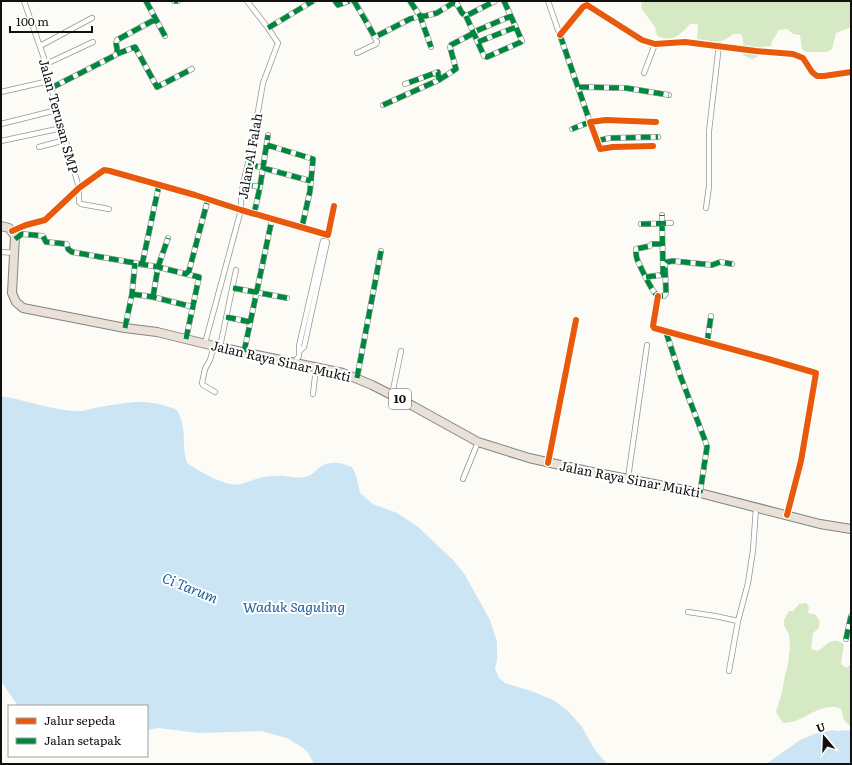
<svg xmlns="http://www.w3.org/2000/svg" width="852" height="765" viewBox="0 0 852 765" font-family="Literata,serif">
	<rect width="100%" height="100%" fill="#fcfbf6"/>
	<path fill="#d5e9c4" d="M642 1H851V27L836 33 832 49 827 52H806L802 49 800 35 793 34 787 29 779 30 772 41 771 46 762 47 757 57 752 59 743 55V39L741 34H733C722 45 712 41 697 39L698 24H690C680 35 672 43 657 36L655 27 641 8Z
		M806 603 809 607 808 613 816 615 820 622 818 629 813 633 811 649 818 651C828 644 832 636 844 644L841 664 846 668 851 664V725H849L844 720 841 709C838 708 834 706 832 707 814 707 802 723 783 723L776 712 782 692 784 680 788 664 790 648 789 635 784 625V620L789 611H793L799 604Z"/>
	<path fill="#cce5f5" d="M1 396C26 400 51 410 76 411 84 412 91 408 100 407 132 402 146 398 177 410 188 431 181 443 187 463 199 471 227 488 241 484 251 481 262 476 274 476 285 475 297 480 308 476 313 474 316 470 320 467 331 460 341 463 352 467L356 475 360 493 373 504 397 513 417 526 454 561 465 575 490 620 497 642V660L495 669 499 678 505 683 534 692 555 701 568 711 582 727 595 750 607 764H314L309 754 303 748 287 738 261 731 198 733 159 728 147 730V706H18L1 681Z
		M834 730 836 731 851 730V764H766L800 740 814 734Z"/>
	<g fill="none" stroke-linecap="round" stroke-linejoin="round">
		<g stroke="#969694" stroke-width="6">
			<path id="street" d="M24 1 46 64 51 88 79 188V202L81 204 109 209
				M146 1 165 36
				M174 1H178
				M335 1 338 5 349 1
				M354 1 365 19 377 42 376 44 357 53
				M410 1 420 16 431 47
				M548 1 590 122 572 129
				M466 16 484 56 487 57 521 42 522 41 504 1
				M268 28 313 1
				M560 35 583 7 587 5 642 40 655 44 685 42 756 51 793 54 803 58 812 72 817 76H824L851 72
				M375 37 410 19 420 16H425L437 13 453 3 457 4 462 13 466 16 495 1
				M478 42 516 27
				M40 46 92 18
				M117 54 135 47 157 87 192 69
				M46 64 93 42
				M644 73 655 44
				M439 80 456 69 450 47 451 45 474 33 476 31 511 16
				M579 87 626 88 669 95
				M51 88 114 56C121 51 114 46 117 40L156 19
				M1 92 49 81
				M383 105 439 80 438 72 405 84
				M1 124 57 110
				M1 141 62 128
				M596 141 610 138 658 137
				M267 145 313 159 310 191 302 227
				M653 146 613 147 600 149 590 122 606 120 656 122
				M39 147 65 140
				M248 164 311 181
				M243 184 260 187
				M706 208 709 186V131L719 45
				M254 214 260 187 268 135
				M641 224 671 223
				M12 231 26 225 45 220 79 188 104 170 110 171 195 195 241 210 328 235 334 206
				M15 239 22 234 43 236 46 242 67 244 68 249 72 252 158 267 186 274
				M662 244H652L650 246 636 249C636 252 636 256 637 259 640 266 653 294 658 296H664L666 293 665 265 667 262 673 261 712 265 720 262 732 264
				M1 252 15 253
				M142 265 159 185
				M646 277 661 275 663 273 662 215
				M233 288 287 298
				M132 294 153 297 193 307
				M658 296 653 326 654 328 768 359 816 373 801 461 787 515
				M153 297 158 267 168 238
				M226 317 250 322
				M125 328 132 294 135 263
				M666 332 680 375 706 443 707 447 700 493
				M186 339 199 277 186 274 189 271 208 199
				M205 343 241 210V201L243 184 251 151 263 83 278 43 268 28 247 1
				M707 343 711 316
				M214 346 210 360 205 369 202 383 203 385 215 392
				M220 347 236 270
				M244 352 272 219
				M294 363 299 356V346L323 241H326L327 242 304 347 300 351
				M357 378 381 251
				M313 394 316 368
				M392 395 401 351
				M548 463 576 320
				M628 478 647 345
				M463 479 478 442
				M688 612 715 616 738 621 729 671
				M738 621 748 583 753 550 756 508
				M846 639 851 616"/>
		</g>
		<g stroke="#848381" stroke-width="10">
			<path id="highway" d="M1 226 9 228 15 236 12 293 16 302 23 308 125 328 157 332 214 346 343 373 372 385 413 406 478 442 529 458 587 471 700 493 820 524 851 529"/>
		</g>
		<use href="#street" stroke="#fffefe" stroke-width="4.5"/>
		<use href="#highway" stroke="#e9e1d7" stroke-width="8"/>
		<path stroke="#00873e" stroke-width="5" stroke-dasharray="10 5" stroke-linecap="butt" d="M146 1 165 36
			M174 1H178
			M335 1 338 5 349 1
			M354 1 375 37 410 19 420 16H425L437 13 453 3 457 4 462 13 466 16 495 1
			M410 1 420 16 431 47
			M466 16 484 56 487 57 521 42 522 41 504 1
			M268 28 313 1
			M560 35 590 122 572 129
			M478 42 516 27
			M117 54 135 47 157 87 192 69
			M439 80 456 69 450 47 451 45 474 33 476 31 511 16
			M579 87 626 88 669 95
			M51 88 114 56C121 51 114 46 117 40L156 19
			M383 105 439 80 438 72 405 84
			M596 141 610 138 658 137
			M267 145 313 159 310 191 302 227
			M248 164 311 181
			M243 184 260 187
			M254 214 260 187 268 135
			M641 224 671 223
			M15 239 22 234 43 236 46 242 67 244 68 249 72 252 158 267 186 274
			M662 244H652L650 246 636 249C636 252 636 256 637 259 640 266 653 294 658 296H664L666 293 665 265 667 262 673 261 712 265 720 262 732 264
			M142 265 159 185
			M646 277 661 275 663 273 662 215
			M233 288 287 298
			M132 294 153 297 193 307
			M153 297 158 267 168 238
			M226 317 250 322
			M125 328 132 294 135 263
			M666 332 680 375 706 443 707 447 700 493
			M186 339 199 277 186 274 189 271 208 199
			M707 343 711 316
			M244 352 272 219
			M357 378 381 251
			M846 639 851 616"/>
		<g stroke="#fff" stroke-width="8">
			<path id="cycleway" d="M560 35 583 7 587 5 642 40 655 44 685 42 756 51 793 54 803 58 812 72 817 76H824L851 72
				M653 146 613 147 600 149 590 122 606 120 656 122
				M12 231 26 225 45 220 79 188 104 170 110 171 195 195 241 210 328 235 334 206
				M658 296 653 326 654 328 768 359 816 373 801 461 787 515
				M548 463 576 320"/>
		</g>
		<use href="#cycleway" stroke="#e8590c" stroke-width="6"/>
	</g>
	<g text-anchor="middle" stroke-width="4" stroke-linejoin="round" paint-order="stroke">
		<rect fill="#fff" stroke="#585858" stroke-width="1" x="389" y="389" width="22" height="20" rx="3"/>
		<g font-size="12" font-weight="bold" fill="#101010">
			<text x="400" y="403">10</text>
		</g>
		<g font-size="13" fill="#101010" stroke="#fff">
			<text transform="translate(59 116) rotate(75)" y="5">Jalan Terusan SMP</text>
			<text transform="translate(250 156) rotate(-80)" y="5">Jalan Al Falah</text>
			<text transform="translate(281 361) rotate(13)" y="5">Jalan Raya Sinar Mukti</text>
			<text transform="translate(630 479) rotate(11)" y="5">Jalan Raya Sinar Mukti</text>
		</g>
		<g font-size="14" font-style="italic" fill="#1a60a1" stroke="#fff">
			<text transform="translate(190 588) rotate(22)" y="5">Ci Tarum</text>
			<text x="294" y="612">Waduk Saguling</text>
		</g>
	</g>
	<rect width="852" height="765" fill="none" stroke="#101010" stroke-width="4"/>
	<rect x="8" y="705" width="140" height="52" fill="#ffffff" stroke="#9f9f9f"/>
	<rect x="16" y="718" width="20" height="6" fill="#e8590c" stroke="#9f9f9f"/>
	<text x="44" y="725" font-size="12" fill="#101010">Jalur sepeda</text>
	<rect x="16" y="738" width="20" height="6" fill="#00873e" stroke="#9f9f9f"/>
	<text x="44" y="745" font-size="12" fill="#101010">Jalan setapak</text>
	<g transform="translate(824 737) rotate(341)" stroke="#ffffff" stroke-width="3" paint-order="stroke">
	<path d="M0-3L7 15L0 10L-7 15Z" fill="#101010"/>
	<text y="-6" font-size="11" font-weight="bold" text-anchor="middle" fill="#101010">U</text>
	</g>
	<path d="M10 26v6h82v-6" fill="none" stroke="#101010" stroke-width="2"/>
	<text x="16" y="26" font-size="12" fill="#101010" stroke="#ffffff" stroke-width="3" paint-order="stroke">100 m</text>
</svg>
